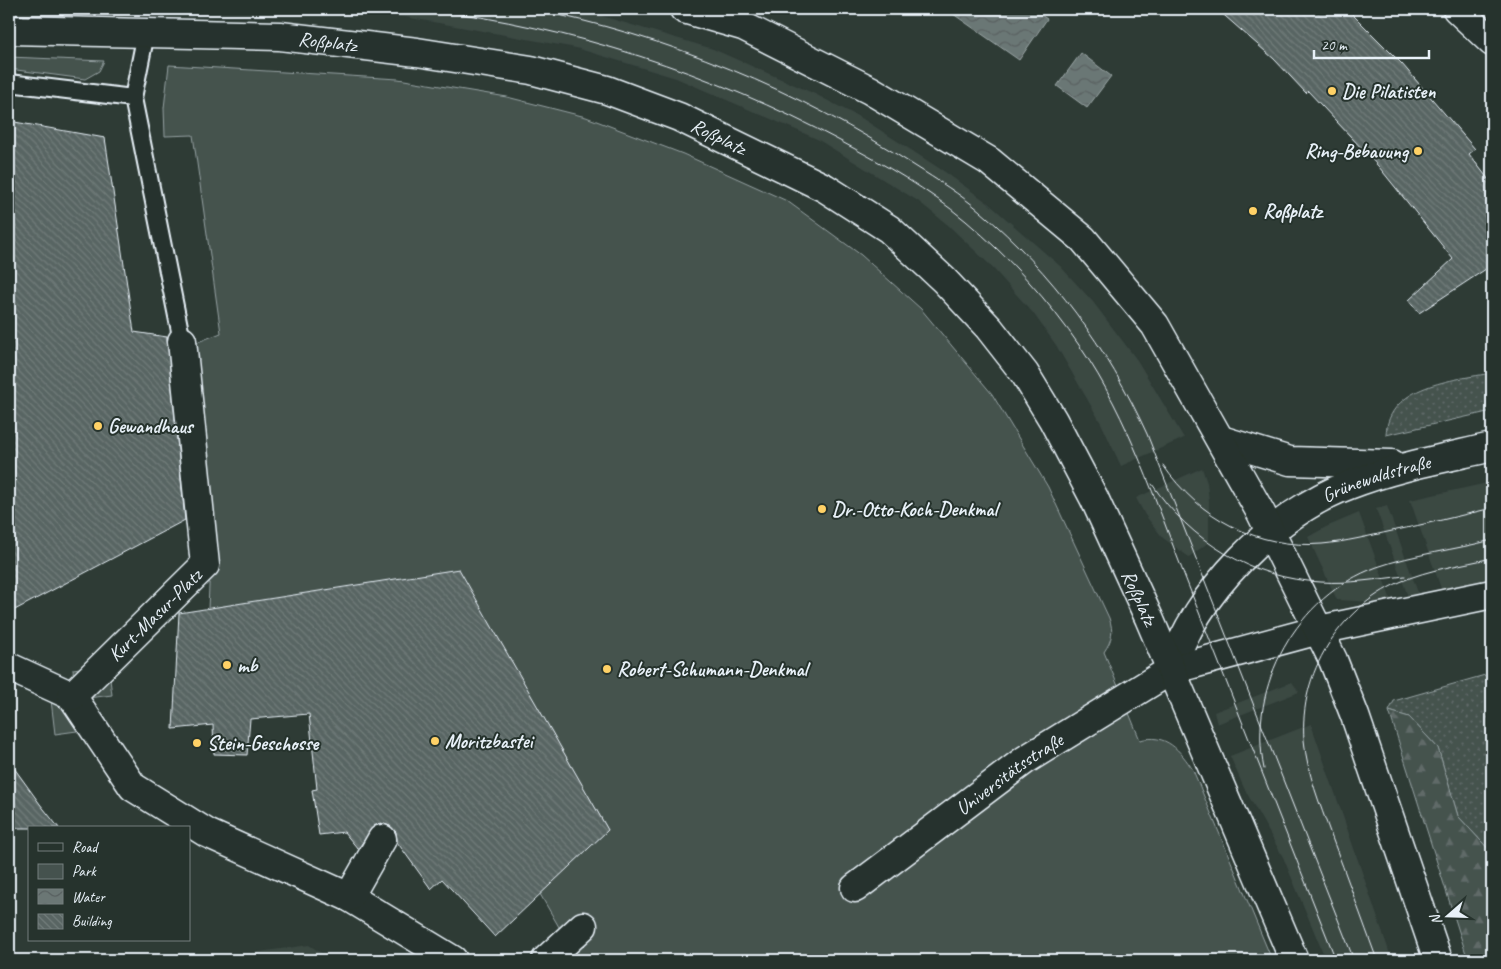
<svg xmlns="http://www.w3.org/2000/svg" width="1501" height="969" viewBox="0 0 1501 969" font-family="Caveat,sans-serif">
	<defs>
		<pattern id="grass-dots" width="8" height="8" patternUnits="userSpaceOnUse" patternTransform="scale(1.25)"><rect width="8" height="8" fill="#45524e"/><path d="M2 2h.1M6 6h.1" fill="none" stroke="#606b68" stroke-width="1.8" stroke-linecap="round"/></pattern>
		<pattern id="forest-firs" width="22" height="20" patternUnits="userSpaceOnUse" patternTransform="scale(1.25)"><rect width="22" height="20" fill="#45524e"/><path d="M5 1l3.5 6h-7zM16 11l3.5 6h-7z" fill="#606b68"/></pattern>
		<pattern id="water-waves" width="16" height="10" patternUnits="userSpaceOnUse" patternTransform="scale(1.25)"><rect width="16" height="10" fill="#6b7775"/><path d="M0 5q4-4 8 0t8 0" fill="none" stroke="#586060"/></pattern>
		<pattern id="building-back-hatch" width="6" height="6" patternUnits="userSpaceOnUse" patternTransform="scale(1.25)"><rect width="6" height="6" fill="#596563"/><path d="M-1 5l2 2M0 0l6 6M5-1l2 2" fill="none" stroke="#717c7a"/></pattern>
	</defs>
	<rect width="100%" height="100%" fill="#2e3b35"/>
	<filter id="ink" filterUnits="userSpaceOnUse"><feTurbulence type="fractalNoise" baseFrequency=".02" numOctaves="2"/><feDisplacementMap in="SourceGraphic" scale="10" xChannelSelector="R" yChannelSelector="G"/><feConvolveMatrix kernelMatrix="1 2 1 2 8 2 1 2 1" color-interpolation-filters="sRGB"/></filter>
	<g filter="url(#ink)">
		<path fill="#3b4843" d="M283 9H578L713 49 815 94 863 119 945 172 988 203 1060 266 1093 302 1137 360 1184 438 1121 466 1101 423 1056 345 1033 313 990 265 948 225 918 201 817 139 676 78 576 48 405 17Z
			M1202 468 1207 483 1209 501V542L1189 557 1163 538 1145 515 1136 498Z
			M1492 482V582L1443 594 1410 500Z
			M1387 506 1421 601 1410 602 1376 509Z
			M1359 513 1392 603 1337 600 1308 537 1326 527Z
			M1292 682 1299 692 1217 724 1214 712Z
			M1311 724 1335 793 1392 960H1326L1283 857 1244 788 1230 756Z
			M309 945 332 960H200L230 956Z"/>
		<path fill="url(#grass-dots)" stroke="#96a2a3" d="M1492 373V411L1386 435C1388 385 1453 380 1492 373Z
			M1485 675 1492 681V853L1458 816 1438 748 1409 717 1389 711 1394 701Z"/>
		<path fill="url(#forest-firs)" stroke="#96a2a3" d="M1389 711 1409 717 1438 748 1458 816 1492 853V960H1468Z"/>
		<path fill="#45524e" stroke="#96a2a3" d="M9 57 104 61 99 71 85 79 9 69Z
			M169 65 398 79 507 97 586 117 683 154 787 201 861 255 921 309 992 394 1048 487 1109 618C1114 632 1112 640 1104 652L1140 740C1166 733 1180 750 1193 770L1272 960H578L540 894 608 830 461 574 208 609 210 564 185 347 221 333 193 135 165 136 164 108Z
			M108 664 112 695 80 699 84 730 55 734 51 700 75 697 73 669Z"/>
		<path fill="url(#water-waves)" stroke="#9da8a9" d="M946 9H1032L1047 19 1019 60Z
			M1081 53 1111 76 1087 108 1057 86Z"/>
		<path fill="url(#building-back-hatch)" stroke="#e8f1f8" d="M1217 9H1347L1402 64 1475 149 1469 154 1492 184V265L1419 313 1409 300 1453 259 1379 167 1308 91 1306 93 1274 59Z
			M9 121 105 138 134 332 167 337 185 520 9 613Z
			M459 569 608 830 495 937 442 879 431 889 397 842 396 832 390 826 381 823 374 826 358 849 344 832 319 835 312 790 317 789 309 714 250 719 247 755 214 754 213 725 173 729 179 613Z
			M9 761 40 804 59 828H9Z"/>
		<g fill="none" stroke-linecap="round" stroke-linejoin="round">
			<g stroke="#e8f1f8" stroke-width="20">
				<path id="lane" d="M146 33 133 98 182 341
					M9 83 133 98"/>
			</g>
			<g stroke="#e8f1f8" stroke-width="31">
				<g id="street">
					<path d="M1457 9 1492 42"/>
					<path d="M9 667 72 696 133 787 207 833 349 897 453 960"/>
					<path id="s1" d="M72 696 205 565 182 341"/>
					<path id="s2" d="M855 888 1025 760 1171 670"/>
					<path d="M349 897 382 839"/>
					<path d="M546 960 583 926"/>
				</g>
			</g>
			<g stroke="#e8f1f8" stroke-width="31">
				<g id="secondary">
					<path d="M1221 440 1290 461 1392 464"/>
					<path id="s3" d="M1171 670C1195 593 1274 513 1349 485 1395 467 1445 458 1492 447"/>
					<path d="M1171 670 1319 630 1492 594"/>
				</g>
			</g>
			<g stroke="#e8f1f8" stroke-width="31">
				<g id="primary">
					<path d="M684 9 743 26 870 90 989 161 1083 239 1155 325 1261 513 1333 660 1355 716 1438 960"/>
					<path id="s4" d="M9 30 280 36 417 52 531 70 607 90 679 117 825 188 889 229 944 280 989 328 1025 374 1053 420 1094 498 1149 618 1294 960"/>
				</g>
			</g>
			<use href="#lane" stroke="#26332d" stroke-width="16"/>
			<use href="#street" stroke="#26332d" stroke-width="28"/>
			<use href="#secondary" stroke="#26332d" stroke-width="28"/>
			<use href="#primary" stroke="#26332d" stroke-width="28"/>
			<path stroke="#e8f1f8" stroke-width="1" d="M428 9C573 28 711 72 840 141 884 164 929 190 966 221 1010 258 1049 301 1081 348 1129 418 1156 503 1187 582 1237 708 1286 834 1336 960
				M530 9C666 35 800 91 915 166 937 180 960 194 980 211 1052 272 1108 348 1147 434L1354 960
				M1163 465C1199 518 1258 549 1322 544 1345 542 1369 536 1392 531 1426 524 1459 516 1492 508
				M1152 484C1190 541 1252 579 1321 582 1349 584 1377 579 1405 576
				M1264 769C1247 685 1297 596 1377 567 1414 554 1455 550 1492 540
				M1377 960C1362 919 1347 877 1331 835 1320 804 1307 773 1304 740 1299 673 1339 609 1400 582 1429 569 1462 565 1492 558"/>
		</g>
	</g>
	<g fill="#ffd166" stroke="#26332d" stroke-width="2">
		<circle cx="1332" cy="91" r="5"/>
		<circle cx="1418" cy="151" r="5"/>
		<circle cx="1253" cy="211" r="5"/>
		<circle cx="98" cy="426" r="5"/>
		<circle cx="822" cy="509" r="5"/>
		<circle cx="227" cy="665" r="5"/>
		<circle cx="607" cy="669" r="5"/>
		<circle cx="435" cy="741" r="5"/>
		<circle cx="197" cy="743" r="5"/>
	</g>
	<g text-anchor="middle" stroke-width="4" stroke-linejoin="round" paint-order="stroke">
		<g font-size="20" fill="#e8f1f8" stroke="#26332d">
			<text dy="7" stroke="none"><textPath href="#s4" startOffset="319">Roßplatz</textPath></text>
			<text dy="7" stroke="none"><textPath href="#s4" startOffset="724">Roßplatz</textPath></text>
			<text dy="7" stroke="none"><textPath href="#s3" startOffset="292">Grünewaldstraße</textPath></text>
			<text dy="7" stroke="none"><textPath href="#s4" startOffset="1369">Roßplatz</textPath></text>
			<text dy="7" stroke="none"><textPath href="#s1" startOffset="116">Kurt-Masur-Platz</textPath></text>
			<text dy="7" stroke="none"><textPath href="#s2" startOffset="192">Universitätsstraße</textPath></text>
		</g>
		<g font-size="20" font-weight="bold" fill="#e8f1f8" stroke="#26332d" text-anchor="start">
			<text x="1342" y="98">Die Pilatisten</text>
			<text x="1408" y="158" text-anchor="end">Ring-Bebauung</text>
			<text x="1263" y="218">Roßplatz</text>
			<text x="108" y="433">Gewandhaus</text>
			<text x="832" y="516">Dr.-Otto-Koch-Denkmal</text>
			<text x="237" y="672">mb</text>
			<text x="617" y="676">Robert-Schumann-Denkmal</text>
			<text x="445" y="748">Moritzbastei</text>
			<text x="207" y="750">Stein-Geschosse</text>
		</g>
	</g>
	<rect width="1501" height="969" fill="none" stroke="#26332d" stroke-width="30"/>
	<rect x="15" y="15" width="1471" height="939" fill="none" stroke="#e8f1f8" stroke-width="2" filter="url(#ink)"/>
	<rect x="28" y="826" width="162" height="115" fill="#26332d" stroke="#747f7e"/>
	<rect x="38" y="843" width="25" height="8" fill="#26332d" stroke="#747f7e"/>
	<text x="72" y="852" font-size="15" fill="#e8f1f8">Road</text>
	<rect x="38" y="864" width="25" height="15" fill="#45524e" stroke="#747f7e"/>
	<text x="72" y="876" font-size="15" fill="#e8f1f8">Park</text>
	<rect x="38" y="889" width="25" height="15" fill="url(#water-waves)" stroke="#747f7e"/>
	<text x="72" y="902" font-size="15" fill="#e8f1f8">Water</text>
	<rect x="38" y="914" width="25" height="15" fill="url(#building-back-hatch)" stroke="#747f7e"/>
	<text x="72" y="926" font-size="15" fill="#e8f1f8">Building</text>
	<g transform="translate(1448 916) rotate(250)" stroke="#26332d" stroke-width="4" paint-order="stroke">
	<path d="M0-4L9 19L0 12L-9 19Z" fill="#e8f1f8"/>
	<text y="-8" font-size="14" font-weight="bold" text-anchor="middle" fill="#e8f1f8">N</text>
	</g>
	<path d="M1314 50v8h115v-8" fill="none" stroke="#e8f1f8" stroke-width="2.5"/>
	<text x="1321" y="50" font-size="15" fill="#e8f1f8" stroke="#26332d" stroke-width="4" paint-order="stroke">20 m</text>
</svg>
